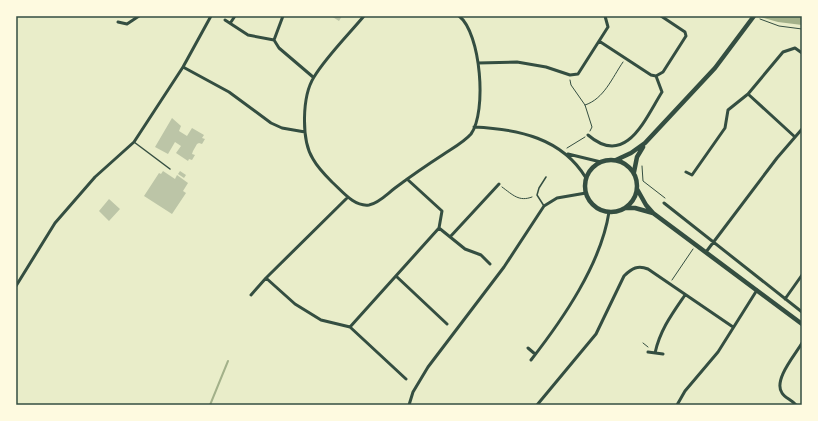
<svg xmlns="http://www.w3.org/2000/svg" width="818" height="421" viewBox="0 0 818 421" font-family="Lora,serif">
	<rect width="100%" height="100%" fill="#e9edc9"/>
	<path fill="#a3b18a" d="M757 16H802V25L778 22Z"/>
	<g fill="none" stroke-linecap="round" stroke-linejoin="round">
		<path stroke="#a3b18a" stroke-width="2" d="M210 405 228 361"/>
	</g>
	<path fill="#bcc5a7" d="M331 16H342L339 21Z
		M172 118 181 126 179 131 187 136 192 128 204 135 202 138 205 139 202 144 199 143 197 144 193 151 192 154 195 155 192 160 189 159 188 161 176 153 181 146 175 142 168 154 155 147Z
		M163 171 175 179 177 175 188 183 183 191 186 193 172 214 144 196 159 173 161 174Z
		M180 171 186 175 184 178 178 174Z
		M109 199 120 209 109 221 99 211Z"/>
	<g fill="none" stroke-linecap="round" stroke-linejoin="round">
		<path stroke="#344e41" stroke-width="1" d="M760 19 779 26 802 29
			M570 80 571 85 585 105 592 127 590 131
			M585 105C604 99 612 78 623 62
			M567 148 585 137
			M642 166 643 181 665 198
			M502 187C513 195 519 202 532 197
			M672 280 693 249
			M643 343 648 347"/>
		<path stroke="#344e41" stroke-width="1.5" d="M134 142 170 169
			M544 206 537 195 539 188 546 177"/>
		<path stroke="#344e41" stroke-width="3" d="M283 16 274 40 279 48 313 77
			M364 16C349 34 326 57 314 77 302 96 301 140 313 159 318 168 325 175 332 182 342 191 354 207 369 205 379 203 387 194 395 188 411 176 427 165 444 154 453 148 464 142 471 134 487 112 481 33 459 16
			M225 20 248 35 274 40
			M118 22 127 24 139 16
			M231 22 235 16
			M599 41 651 75 656 76 663 72 686 36 685 32 661 16
			M478 63 517 62 546 67 570 75 578 74 608 27 605 16
			M183 67 229 92 271 123 282 128 305 132
			M748 94 783 52 795 48 802 53
			M474 127C518 129 562 138 586 178
			M588 135C626 168 645 119 662 92L656 76
			M568 154 601 162
			M686 172 692 175 725 128 728 110 748 94 795 137
			M664 203 802 312
			M439 228 465 249 481 255 490 264
			M450 237 499 184
			M706 252 777 158 802 129
			M396 276 447 324
			M266 278 295 304 321 320 350 327
			M16 286 55 223 95 177 134 142 183 67 211 16
			M251 295 266 278 348 197
			M785 299 802 275
			M350 327 439 228 442 211 407 179
			M350 327 406 379
			M528 348 535 354
			M648 352 663 354
			M655 353C660 330 672 314 685 295
			M531 360C563 319 601 264 609 212
			M409 405 413 392 428 367 504 267 544 206 557 198 586 193
			M537 405 596 334 624 276C632 268 638 265 648 269L733 327
			M677 405 685 391 718 352 757 290
			M796 405C792 400 785 398 782 393 773 380 795 355 802 343"/>
		<path stroke="#344e41" stroke-width="4.5" d="M585 186a26 26 0 1 1 52 0a26 26 0 1 1-52 0Z
			M616 160 631 153 645 143 715 68 754 16
			M634 172 637 157 643 147
			M637 189 646 205 653 213 802 324
			M625 208H635L653 213"/>
	</g>
	<rect width="818" height="421" fill="none" stroke="#fefae0" stroke-width="34"/>
	<rect x="17" y="17" width="784" height="387" fill="none" stroke="#344e41" stroke-width="1.5"/>
</svg>
